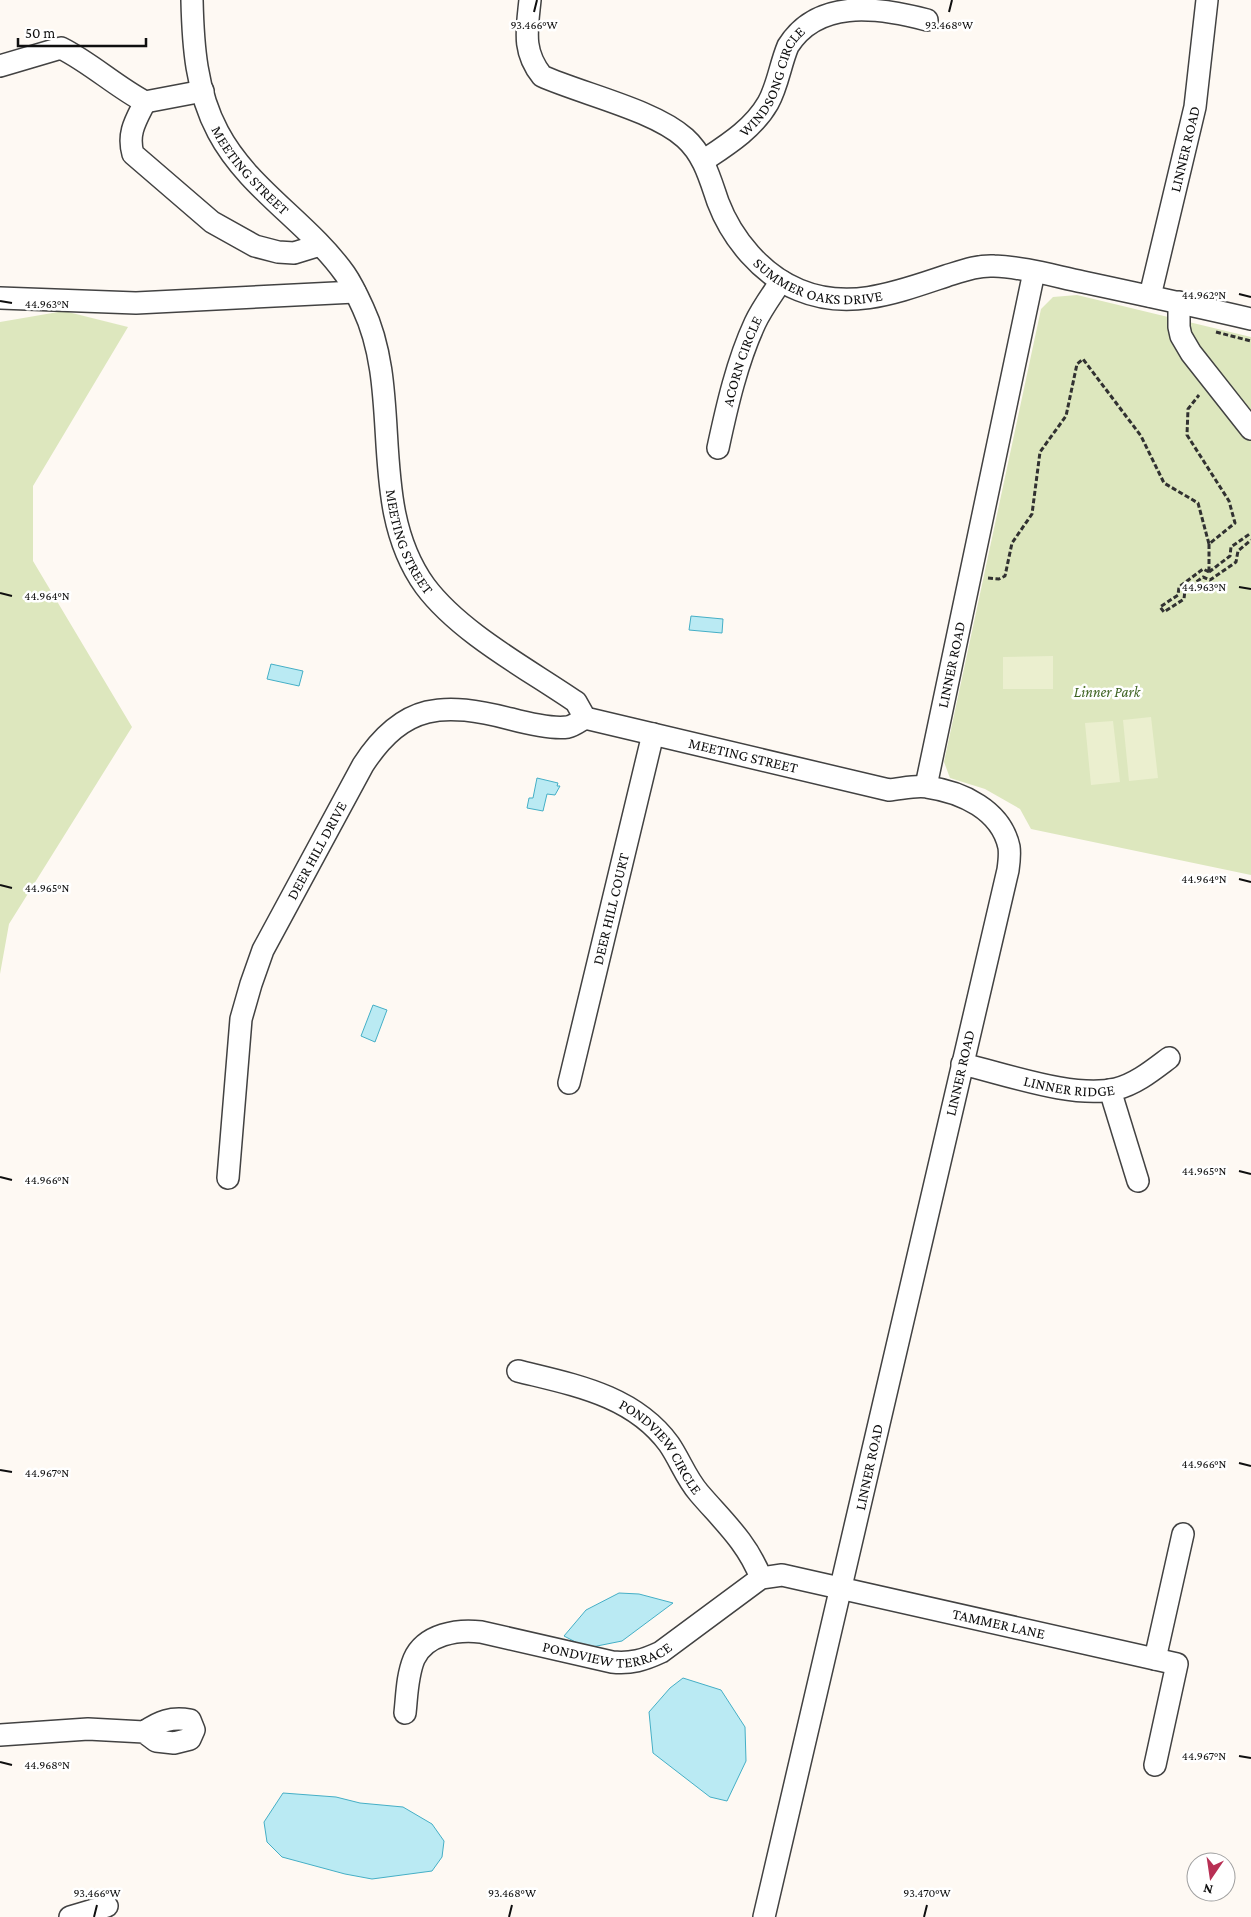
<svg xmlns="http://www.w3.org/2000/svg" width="1251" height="1917" viewBox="0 0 1251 1917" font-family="'Crimson Pro',serif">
	<rect width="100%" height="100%" fill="#fef9f3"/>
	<path fill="#dde7be" d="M1077 295 1251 337V875L1031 829 1020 809 985 789 950 778 944 762 1041 309 1053 297Z
		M64 311 128 327 33 486V561L132 727 9 924 0 974V322Z"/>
	<path fill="#ebefcf" d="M1053 656V689H1003V657Z
		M1151 717 1158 778 1129 781 1123 720Z
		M1113 721 1120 782 1091 785 1085 723Z"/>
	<path fill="#baeaf3" stroke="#45afc6" d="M691 616 723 619 722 633 689 630Z
		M271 664 303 671 299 686 267 679Z
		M537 778 558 783 557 786H560L555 795 547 794 543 811 527 808 529 798H533Z
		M373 1005 387 1010 375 1042 361 1036Z
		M619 1593 639 1594 673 1603 622 1641 587 1648 564 1636 586 1610Z
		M683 1678 721 1690 745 1727 746 1761 727 1801 710 1797 653 1753 649 1712 670 1688Z
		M283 1793 336 1797 360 1803 403 1807 432 1824 444 1841 442 1857 432 1871 372 1879 345 1874 282 1857 267 1842 264 1822Z"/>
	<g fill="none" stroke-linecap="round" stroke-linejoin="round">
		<g stroke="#424242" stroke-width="24">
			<g id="minor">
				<path id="s1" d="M192 0C193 45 196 91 218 132 248 189 308 222 345 274 352 284 358 297 363 308 404 395 366 504 425 586 460 633 528 669 576 702L585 718 889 790C901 789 916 785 927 787 962 792 1001 810 1009 847 1010 854 1009 863 1008 870 925 1219 848 1569 764 1917"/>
				<path id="s2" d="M530 0C527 30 522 51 542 76 582 94 654 110 685 138 704 155 710 179 718 202 732 239 762 275 799 290 849 311 898 292 946 276 962 271 978 265 994 266 1024 267 1054 276 1083 282 1139 294 1195 306 1251 319"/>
				<path d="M0 66 61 48C91 63 115 86 145 102L203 91"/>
				<path d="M145 102C136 120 127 133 133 154L212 222 255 246 278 252 294 253 320 245"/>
				<path id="s3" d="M703 161C727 145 753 129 768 103 778 85 780 65 788 46 817 0 874 6 927 20"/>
				<path id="s4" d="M1150 296 1195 107 1207 0"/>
				<path d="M0 298 136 303 355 292"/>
				<path d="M1179 302V327L1181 336 1191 353 1251 429"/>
				<path id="s5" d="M718 448C727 406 737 362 755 323 762 308 772 295 781 281"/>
				<path id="s6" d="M926 786 1034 272"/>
				<path id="s7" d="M962 1064C1006 1074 1073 1099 1116 1089 1136 1084 1153 1070 1169 1058"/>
				<path id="s8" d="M569 1083 653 734"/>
				<path d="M1110 1090 1138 1181"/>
				<path id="s9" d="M228 1178 241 1019 251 984 263 950 363 765C404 702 444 702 511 719 526 723 553 729 568 727 573 726 580 721 585 718"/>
				<path id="s10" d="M518 1371C574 1385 633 1395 669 1444 680 1460 686 1478 699 1493 723 1521 747 1542 761 1578"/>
				<path d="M1155 1659 1183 1534"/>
				<path id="s11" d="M405 1713C407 1695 407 1676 414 1659 425 1634 458 1629 481 1632L612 1662C631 1664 644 1660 661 1652L761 1578 782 1575 1177 1664 1155 1765"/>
				<path d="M0 1735 88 1729 144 1732 156 1741 174 1743 190 1739 194 1730 190 1720C171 1717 160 1721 144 1732"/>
				<path d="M70 1917 107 1906"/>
			</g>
		</g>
		<path stroke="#313131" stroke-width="3" stroke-dasharray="5 2.5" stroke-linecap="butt" d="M1216 332 1251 341
			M1209 544V571
			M1209 572 1203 569 1179 587 1178 595 1160 607 1164 612 1184 599 1185 590 1203 577 1210 580 1236 562 1238 551 1251 540
			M1209 572 1230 556 1231 547 1251 533
			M988 578 999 579 1005 576 1012 543 1032 514 1040 452 1066 416 1077 364 1083 359 1141 436 1164 483 1198 503 1209 544 1235 523 1229 501 1187 435 1188 409 1199 395"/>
		<use href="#minor" stroke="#fff" stroke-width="21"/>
	</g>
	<path fill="none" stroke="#0f0f0f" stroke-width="2" d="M534 12 537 0M949 12 952 0M1239 294 1251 297M0 301 12 303M1239 587 1251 589M0 593 12 596M1239 879 1251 882M0 885 12 888M1239 1171 1251 1174M0 1177 12 1180M1239 1463 1251 1466M0 1470 12 1472M1239 1756 1251 1758M0 1762 12 1765M94 1917 97 1905M509 1917 512 1905M924 1917 927 1905"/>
	<g text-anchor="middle" stroke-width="5" stroke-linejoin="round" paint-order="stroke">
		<g font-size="15" fill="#0f0f0f" stroke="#fff">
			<text dy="5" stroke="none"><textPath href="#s3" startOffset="109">WINDSONG CIRCLE</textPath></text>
			<text dy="5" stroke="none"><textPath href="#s4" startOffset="151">LINNER ROAD</textPath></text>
			<text dy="5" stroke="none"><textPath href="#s1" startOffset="186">MEETING STREET</textPath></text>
			<text dy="5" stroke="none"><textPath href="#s2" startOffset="448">SUMMER OAKS DRIVE</textPath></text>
			<text dy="5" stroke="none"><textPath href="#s5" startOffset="90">ACORN CIRCLE</textPath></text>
			<text dy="5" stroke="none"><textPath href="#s1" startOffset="606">MEETING STREET</textPath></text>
			<text dy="5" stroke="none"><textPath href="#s6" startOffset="124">LINNER ROAD</textPath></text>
			<text dy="5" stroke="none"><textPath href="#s1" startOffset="1026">MEETING STREET</textPath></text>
			<text dy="5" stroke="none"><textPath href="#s9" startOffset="345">DEER HILL DRIVE</textPath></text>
			<text dy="5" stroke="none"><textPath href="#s8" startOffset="179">DEER HILL COURT</textPath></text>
			<text transform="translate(960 1073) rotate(-77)" y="5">LINNER ROAD</text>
			<text dy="5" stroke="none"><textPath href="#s7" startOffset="110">LINNER RIDGE</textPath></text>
			<text dy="5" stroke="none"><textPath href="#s10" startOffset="168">PONDVIEW CIRCLE</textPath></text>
			<text transform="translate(869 1467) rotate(-78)" y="5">LINNER ROAD</text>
			<text dy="5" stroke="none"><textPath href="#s11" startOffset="685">TAMMER LANE</textPath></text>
			<text dy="5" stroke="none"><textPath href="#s11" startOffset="262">PONDVIEW TERRACE</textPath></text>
		</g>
		<g font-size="15" font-style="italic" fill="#3f6423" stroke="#fff">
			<text x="1107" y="697">Linner Park</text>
		</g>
	</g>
	<g font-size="12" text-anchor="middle" fill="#0f0f0f" stroke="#fff" stroke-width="5" stroke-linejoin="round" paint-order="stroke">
		<text x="534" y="29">93.466°W</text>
		<text x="949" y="29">93.468°W</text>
		<text x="1204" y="299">44.962°N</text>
		<text x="47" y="308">44.963°N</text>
		<text x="1204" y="591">44.963°N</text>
		<text x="47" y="600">44.964°N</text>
		<text x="1204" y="883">44.964°N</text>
		<text x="47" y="892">44.965°N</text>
		<text x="1204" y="1175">44.965°N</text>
		<text x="47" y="1184">44.966°N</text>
		<text x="1204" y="1468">44.966°N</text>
		<text x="47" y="1477">44.967°N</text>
		<text x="1204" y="1760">44.967°N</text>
		<text x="47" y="1769">44.968°N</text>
		<text x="97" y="1897">93.466°W</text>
		<text x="512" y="1897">93.468°W</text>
		<text x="927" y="1897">93.470°W</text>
	</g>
	<g transform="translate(1211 1877) rotate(193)"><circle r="24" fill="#ffffff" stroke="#9f9f9f"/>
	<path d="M0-4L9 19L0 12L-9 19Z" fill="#b82f54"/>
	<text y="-8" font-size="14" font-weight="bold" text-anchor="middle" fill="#0f0f0f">N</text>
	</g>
	<path d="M18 38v8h128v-8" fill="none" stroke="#0f0f0f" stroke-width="2.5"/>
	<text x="25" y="38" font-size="15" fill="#0f0f0f" stroke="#ffffff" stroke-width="4" paint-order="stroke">50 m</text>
</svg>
